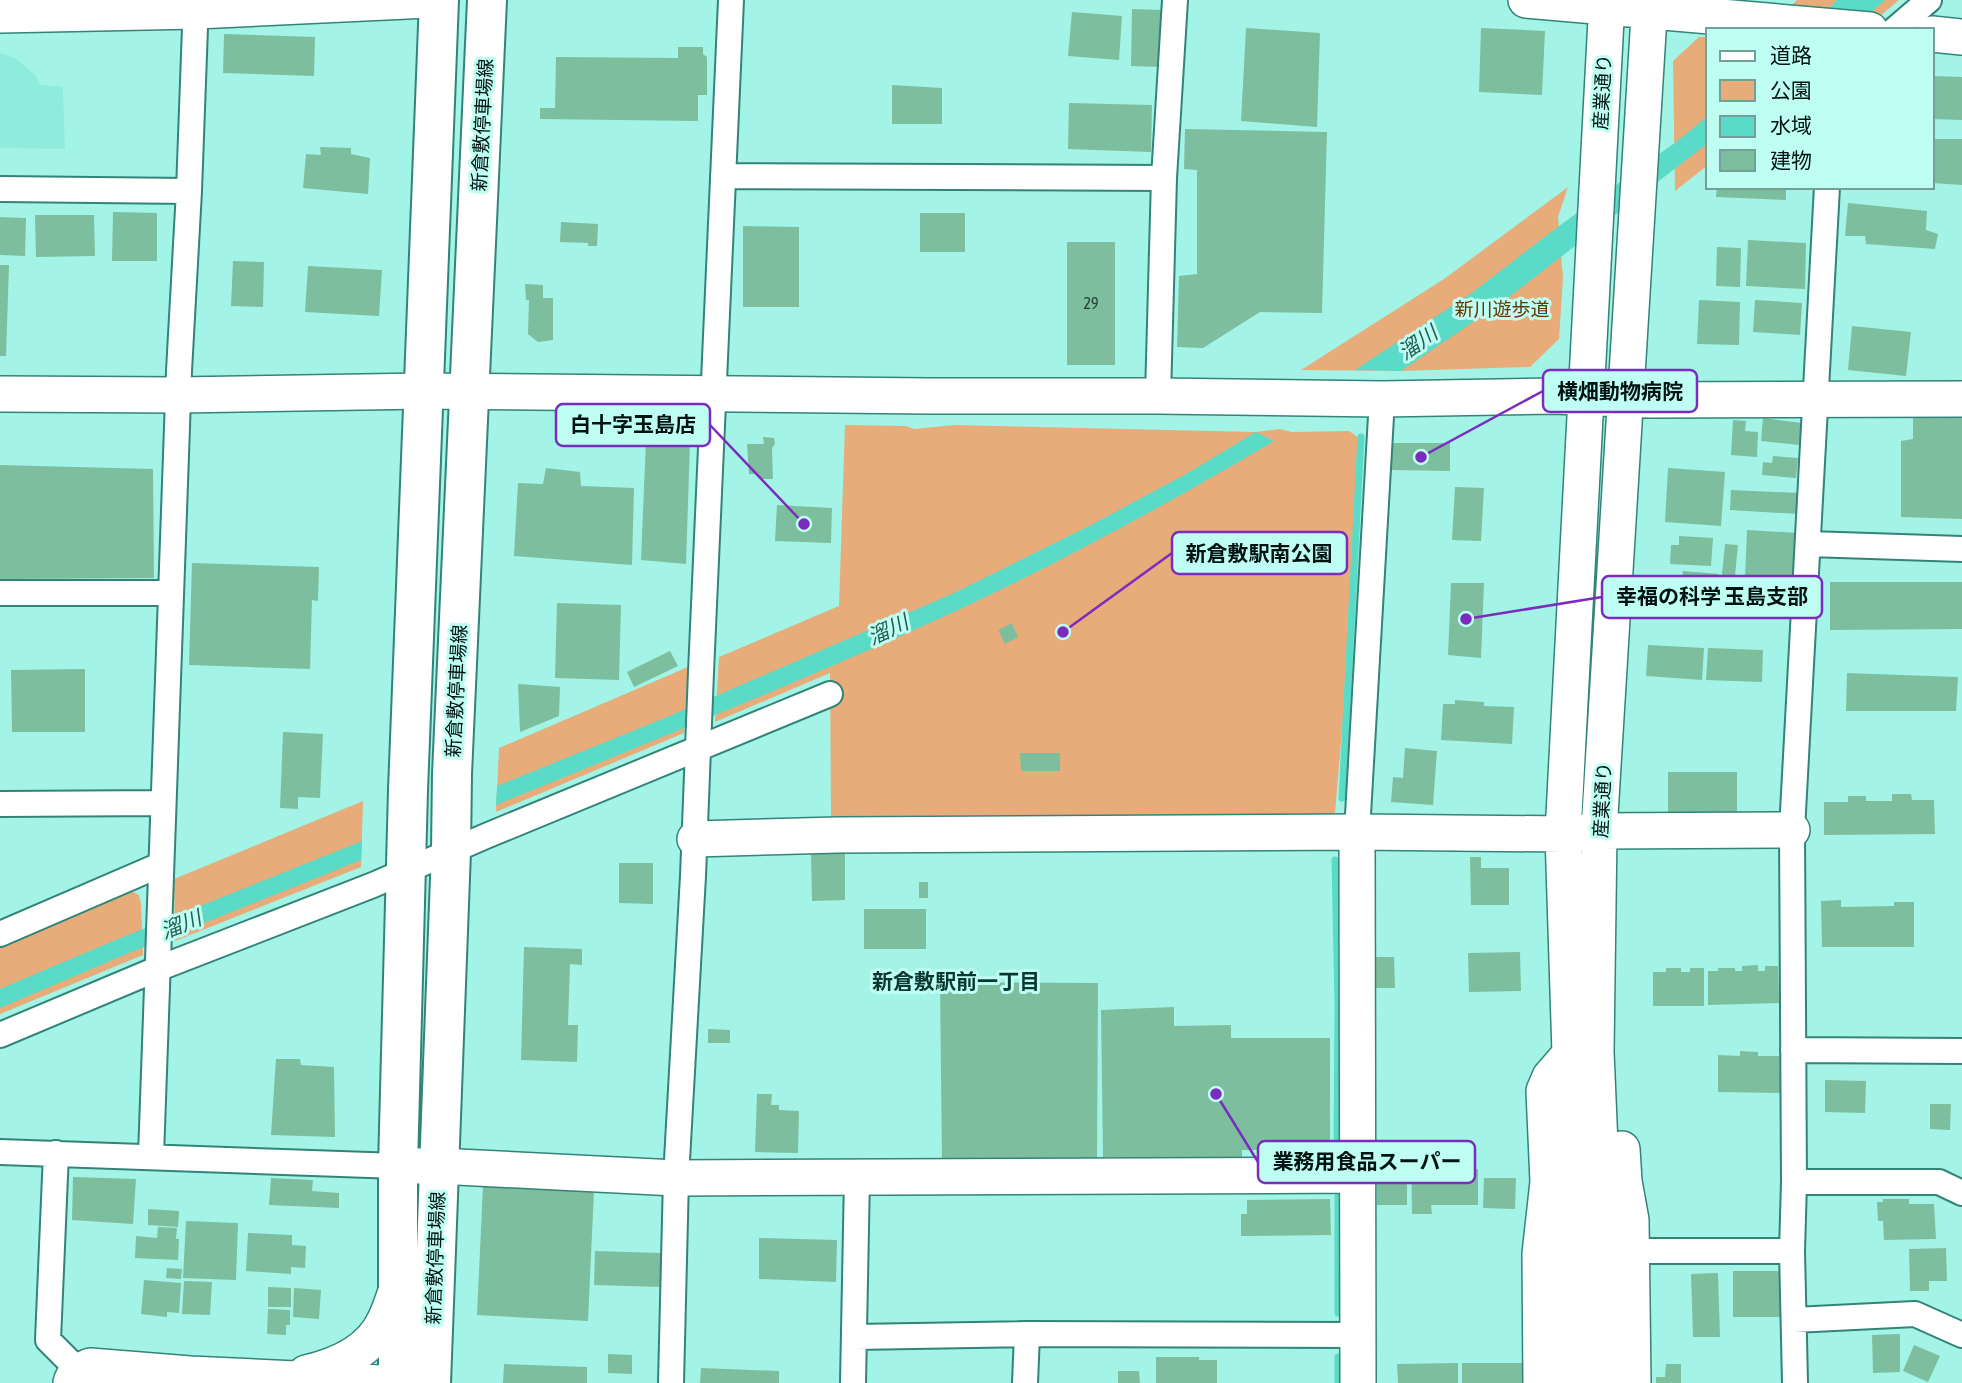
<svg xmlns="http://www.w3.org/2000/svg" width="1962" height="1383" viewBox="0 0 1962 1383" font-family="'Asap Condensed','Noto Sans JP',sans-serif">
	<rect width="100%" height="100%" fill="#a3f4e6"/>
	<path fill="#8febdb" d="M0 53 15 58 26 67 36 76 40 85 63 87 65 149 0 148Z"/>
	<path fill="#e7ac79" d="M1797 0H1899L1879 17 1788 8Z
		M1699 37H1708V165L1675 191 1673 61Z
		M1568 187 1558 217 1563 278 1559 339 1530 367 1401 371 1301 370 1444 279Z
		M845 425 906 426 914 429 955 425 1256 432 1280 429 1292 432 1349 431 1358 437 1343 718 1335 814 831 816 830 673 715 722 719 657 839 606Z
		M688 667 684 733 496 812 499 748Z
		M363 801 361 867 175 941 174 879Z
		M133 892 139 895 141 904 143 955 0 1014V945Z"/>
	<path fill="#5adbc8" d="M1837 0H1885L1867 16 1807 30Z
		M1708 116V143L1504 301 1401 371 1355 370 1473 292 1559 226 1676 142Z
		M1256 432 1274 441C1171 502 1065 560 956 611 805 680 650 742 496 805L497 786 667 717 954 593 1091 525 1186 474Z
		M362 841 361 860 124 955 0 1008V989L113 941Z"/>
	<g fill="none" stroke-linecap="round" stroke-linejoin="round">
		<path stroke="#5adbc8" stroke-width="7" d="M1342 798 1361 437
			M1335 860 1338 1006 1337 1153
			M1338 1197V1313
			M1338 1357V1383"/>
	</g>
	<path fill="#7dbe9e" d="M1132 9 1162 10 1161 67 1131 66Z
		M1072 12 1122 16 1119 60 1068 56Z
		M1246 28 1320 33 1317 127 1241 121Z
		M1481 28 1545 31 1542 95 1479 92Z
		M224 34 315 37 314 76 223 73Z
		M678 47H703V54L707 57V95H698V121L540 119V108H555L556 57 678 58Z
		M1933 76 1962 77V120L1932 119Z
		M892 85 942 88V124H892Z
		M1069 103 1152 105 1151 152 1068 149Z
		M1185 129 1327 132 1322 313 1260 312 1203 348 1177 347 1179 276 1197 274V170L1184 169Z
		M1932 139H1962V185L1932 183Z
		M320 147 351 148V154L370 158 368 194 303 188 306 154 321 155Z
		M1717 187H1786V200L1716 197Z
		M1848 203 1927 211 1926 230 1938 234 1935 249 1866 244 1865 236H1845Z
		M113 212 157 213V261H112Z
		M920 213H965V252H920Z
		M35 215H94L95 256 36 257Z
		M0 217 26 218 25 256 0 255Z
		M561 222 598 224 597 246H588V243L560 242Z
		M743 226 799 227V307H743Z
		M1748 240 1806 243 1805 289 1746 286Z
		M1067 242H1115V365H1067Z
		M1717 247 1741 248 1740 287 1716 286Z
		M233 261 264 262 263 307 231 306Z
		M0 265H9L6 356H0Z
		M308 266 382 270 379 316 305 312Z
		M525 284 543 285V298H553V340L538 342 528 334 529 300H526Z
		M1699 300 1740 302 1739 345 1697 344Z
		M1755 300 1802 303 1800 335 1753 332Z
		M1852 326 1911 332 1906 376 1848 370Z
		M1913 416 1962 417V519L1901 517V441L1913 439Z
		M1763 418 1802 423 1800 445 1761 441Z
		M1733 420 1746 421 1745 431 1758 432 1757 457 1731 455Z
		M763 437 774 438 775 444 772 448 773 479H760L758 474H749L747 444H764Z
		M646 440 690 442 686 564 641 560Z
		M1392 443H1450V471L1392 470Z
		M1773 456 1798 458 1796 478 1762 475 1763 462 1772 463Z
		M0 465 153 469 154 578 0 579Z
		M546 468 580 472 581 486 634 488 632 565 514 556 518 483 543 484Z
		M1668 468 1725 472 1721 526 1665 522Z
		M1455 487 1484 488 1481 541 1452 540Z
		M1731 490 1800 493 1799 514 1730 510Z
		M777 505 832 508 831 543 775 541Z
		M1747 530 1799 533 1797 583 1783 582 1782 598 1756 597 1757 580 1745 579Z
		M1679 536 1713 538 1711 566 1670 564 1671 545H1679Z
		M1725 544 1738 545 1734 585 1752 587 1749 610 1723 608 1725 584H1721Z
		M192 563 319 567 318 601 312 600 310 669 189 665Z
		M1683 571 1719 574 1718 588H1721L1720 605 1680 602Z
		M1830 582H1962V629L1830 630Z
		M1451 583H1484L1481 658 1448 655Z
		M557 603 621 605 619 680 555 678Z
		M1012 623 1018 637 1005 644 998 630Z
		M1648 645 1704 648 1702 680 1646 676Z
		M1708 648 1763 650 1762 682 1706 680Z
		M670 651 678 666 634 687 627 672Z
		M85 669V732H12L11 670Z
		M1847 673 1958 677 1956 711H1846Z
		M518 684 560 687 559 716 520 732Z
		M1455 700 1484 702V706L1514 707 1512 744 1441 740 1443 704H1455Z
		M283 732 323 734 320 798 298 797V809L280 808Z
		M1405 748 1437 751 1433 805 1391 802 1393 777 1403 778Z
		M1020 753H1060V771H1021Z
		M1668 772H1737V818H1668Z
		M1892 794H1911L1912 800H1934L1935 834 1824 835V802H1848V796H1866V801H1892Z
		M811 854H845V900L812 901Z
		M1470 857H1481V868H1509V905H1471Z
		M619 863H653V904L619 903Z
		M919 882H928V898H919Z
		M1841 900V907L1894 906V902H1914V947H1822L1821 901Z
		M864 909H926V949H864Z
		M524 947 582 949V965L570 964 568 1025H578L577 1062 521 1060Z
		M1520 952 1521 991 1469 992 1468 953Z
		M1372 957H1394L1395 988H1373Z
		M1758 965V971H1765V966H1778L1779 1003 1708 1005V971H1718V968H1735V971H1742V966Z
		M1666 968H1681V972H1690V968H1704V1006H1653V972H1666Z
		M940 982 1098 983 1097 1158 942 1160Z
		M1174 1007V1026L1231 1025V1038H1330V1150H1242V1158L1103 1157 1101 1010Z
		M708 1029 730 1030V1043H708Z
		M1740 1051 1758 1052V1056H1784V1093L1718 1092V1055L1740 1056Z
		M276 1059H300L301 1065 334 1067 335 1137 271 1135Z
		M1825 1080 1866 1081 1865 1113 1825 1112Z
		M757 1094H772L771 1105H779V1110L799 1111 798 1153 755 1152Z
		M1930 1104H1951L1950 1130 1930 1129Z
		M1376 1147H1407V1205H1377Z
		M1411 1153H1435V1169H1478V1205H1431L1432 1214H1412Z
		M73 1177 136 1179 133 1224 72 1220Z
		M271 1178 313 1180 312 1191 339 1193V1208L269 1205Z
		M1484 1178H1516L1515 1209 1483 1208Z
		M483 1186 594 1191 588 1321 477 1315Z
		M1330 1199 1331 1235 1241 1236V1214H1247V1200Z
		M1883 1199H1909V1204H1934L1936 1239 1884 1240 1883 1221H1878L1877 1202H1883Z
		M148 1209 179 1211 178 1227 148 1225Z
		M186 1221 238 1223 236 1280 183 1278Z
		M158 1227 177 1228 176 1239H179L178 1260 135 1258 136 1236 157 1238Z
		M248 1233 292 1235V1245L306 1246 305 1268 291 1267V1274L246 1271Z
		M759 1238 837 1240 836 1282 759 1279Z
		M1946 1248 1947 1281H1929V1291H1910L1909 1249Z
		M595 1251 661 1253V1287L594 1285Z
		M167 1268 182 1269 181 1279 166 1278Z
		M1733 1271H1781V1317H1733Z
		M1718 1273 1720 1337H1693L1691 1274Z
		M144 1280 181 1283 179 1313 167 1312V1317L141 1314Z
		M184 1281 212 1282 210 1315 182 1314Z
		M268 1287 291 1288V1307H268Z
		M294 1288 321 1290 319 1319 293 1317Z
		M268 1309 290 1310V1325H286V1335L267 1334Z
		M1900 1334V1372L1873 1373 1872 1335Z
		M1914 1345 1940 1356 1928 1382 1903 1371Z
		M608 1354 632 1355V1374L608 1373Z
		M1156 1357H1199V1360H1217V1383H1156Z
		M1458 1363V1383H1398L1397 1364Z
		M1462 1363H1522V1383H1462Z
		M504 1364 587 1367V1383H503Z
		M1666 1364H1681V1383H1656V1377H1665Z
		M701 1368 779 1371V1383H700Z
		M1118 1371H1139L1140 1383H1118Z"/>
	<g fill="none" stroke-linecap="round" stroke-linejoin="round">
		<g stroke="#328478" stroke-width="28">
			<path id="street" d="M1894 30 1929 0
				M723 176 1164 178
				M0 189 189 191
				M1158 396 1164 178 1175 0
				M1809 544 1962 549
				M0 593H170
				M0 804 163 803
				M1357 832 1382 399
				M0 934 160 865
				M0 1035 157 969 373 885 486 836 830 694
				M1793 1050 1962 1051
				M0 1152 398 1166
				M56 1153 48 1340 79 1371
				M151 1156 179 371 189 191 196 0
				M1794 1182H1939L1962 1193
				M1631 1251H1792
				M1794 1320 1915 1314 1962 1335
				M855 1337 1027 1334 1358 1335
				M671 1383 676 1178 693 876 701 672 731 0
				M853 1383 857 1177
				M1025 1383 1027 1334
				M1795 1383 1792 1251 1794 1182 1792 830 1827 187"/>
		</g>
		<g stroke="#328478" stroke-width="38">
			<path id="secondary" d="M1526 0 1870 30
				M0 15 196 11 428 0
				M1932 34 1962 37
				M0 394 178 395 424 391 929 396H1158L1382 399 1553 396 1649 400 1962 399
				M1357 832 1358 1383
				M695 839 837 835 1357 832 1563 834 1599 831 1792 830
				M1622 1149 1624 1181 1631 1220 1633 1383
				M398 1166H438L676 1178 1358 1175
				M306 1373C337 1366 371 1351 385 1320 390 1310 393 1299 397 1289
				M71 1383C73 1373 81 1370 90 1366L190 1374 382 1383
				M1541 1383 1540 1254 1548 1182 1544 1091 1550 1077 1570 1054
				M1574 1383 1570 1054 1563 834 1607 0
				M1604 1383V1239L1596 1052 1599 831 1650 0"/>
		</g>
		<g stroke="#328478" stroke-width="42">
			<path id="primary" d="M398 1383V1166L408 790 439 0
				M431 1383 451 851 452 774 487 0"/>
		</g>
		<use href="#street" stroke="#fff" stroke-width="24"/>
		<use href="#secondary" stroke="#fff" stroke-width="35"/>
		<use href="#primary" stroke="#fff" stroke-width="38"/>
	</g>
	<g text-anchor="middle" stroke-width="6" stroke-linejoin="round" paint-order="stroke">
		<g font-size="16" fill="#1f3e34">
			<text x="1091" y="309">29</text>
		</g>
		<g font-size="19" fill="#001310" stroke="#bffef2">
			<text transform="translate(1602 92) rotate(-87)" y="7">産業通り</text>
			<text transform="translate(482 125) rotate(-87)" y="7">新倉敷停車場線</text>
			<text transform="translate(456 691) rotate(-87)" y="7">新倉敷停車場線</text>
			<text transform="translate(1602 800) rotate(-87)" y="7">産業通り</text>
			<text transform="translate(435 1258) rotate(-88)" y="7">新倉敷停車場線</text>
		</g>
		<g font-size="19" fill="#643600" stroke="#bffef2">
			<text x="1502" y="316">新川遊歩道</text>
		</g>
		<g font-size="21" font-style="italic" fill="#255b53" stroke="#bffef2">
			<text transform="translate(1418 343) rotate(-35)" y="7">溜川</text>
			<text transform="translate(888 630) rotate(-25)" y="7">溜川</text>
			<text transform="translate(181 925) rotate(-22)" y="7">溜川</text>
		</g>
		<g font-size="21" font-weight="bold" fill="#093731" stroke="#bffef2">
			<text x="956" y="989">新倉敷駅前一丁目</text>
		</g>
	</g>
	<path fill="none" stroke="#7b2cbf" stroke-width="2.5" d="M1421 457L1543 391M804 524L710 425M1063 632L1172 553M1466 619L1602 597M1216 1094L1258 1162"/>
	<g fill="#7b2cbf" stroke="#bffef2" stroke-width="2.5">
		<circle cx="1421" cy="457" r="7"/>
		<circle cx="804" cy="524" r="7"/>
		<circle cx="1063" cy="632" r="7"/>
		<circle cx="1466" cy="619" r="7"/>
		<circle cx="1216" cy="1094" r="7"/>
	</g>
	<g fill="#bffef2" stroke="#7b2cbf" stroke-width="2.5">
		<rect x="1543" y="370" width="154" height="42" rx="7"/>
		<rect x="556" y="404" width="154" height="42" rx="7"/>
		<rect x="1172" y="532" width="175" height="42" rx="7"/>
		<rect x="1602" y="576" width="220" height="42" rx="7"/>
		<rect x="1258" y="1141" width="217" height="42" rx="7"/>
	</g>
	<g font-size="21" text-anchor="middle" font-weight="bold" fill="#001310">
		<text x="1620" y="399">横畑動物病院</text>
		<text x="633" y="432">白十字玉島店</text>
		<text x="1259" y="561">新倉敷駅南公園</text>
		<text x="1712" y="604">幸福の科学 玉島支部</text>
		<text x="1367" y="1169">業務用食品スーパー</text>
	</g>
	<rect x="1706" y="28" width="228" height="161" fill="#bffef2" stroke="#73a098" stroke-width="2"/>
	<rect x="1720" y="51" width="35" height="10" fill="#ffffff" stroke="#73a098" stroke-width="2"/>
	<text x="1770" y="63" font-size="21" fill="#001310">道路</text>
	<rect x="1720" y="80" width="35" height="21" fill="#e7ac79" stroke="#73a098" stroke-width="2"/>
	<text x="1770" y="98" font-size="21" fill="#001310">公園</text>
	<rect x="1720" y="116" width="35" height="21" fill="#5adbc8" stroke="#73a098" stroke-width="2"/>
	<text x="1770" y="133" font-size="21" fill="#001310">水域</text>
	<rect x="1720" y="150" width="35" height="21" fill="#7dbe9e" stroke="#73a098" stroke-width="2"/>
	<text x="1770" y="168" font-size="21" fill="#001310">建物</text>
</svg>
